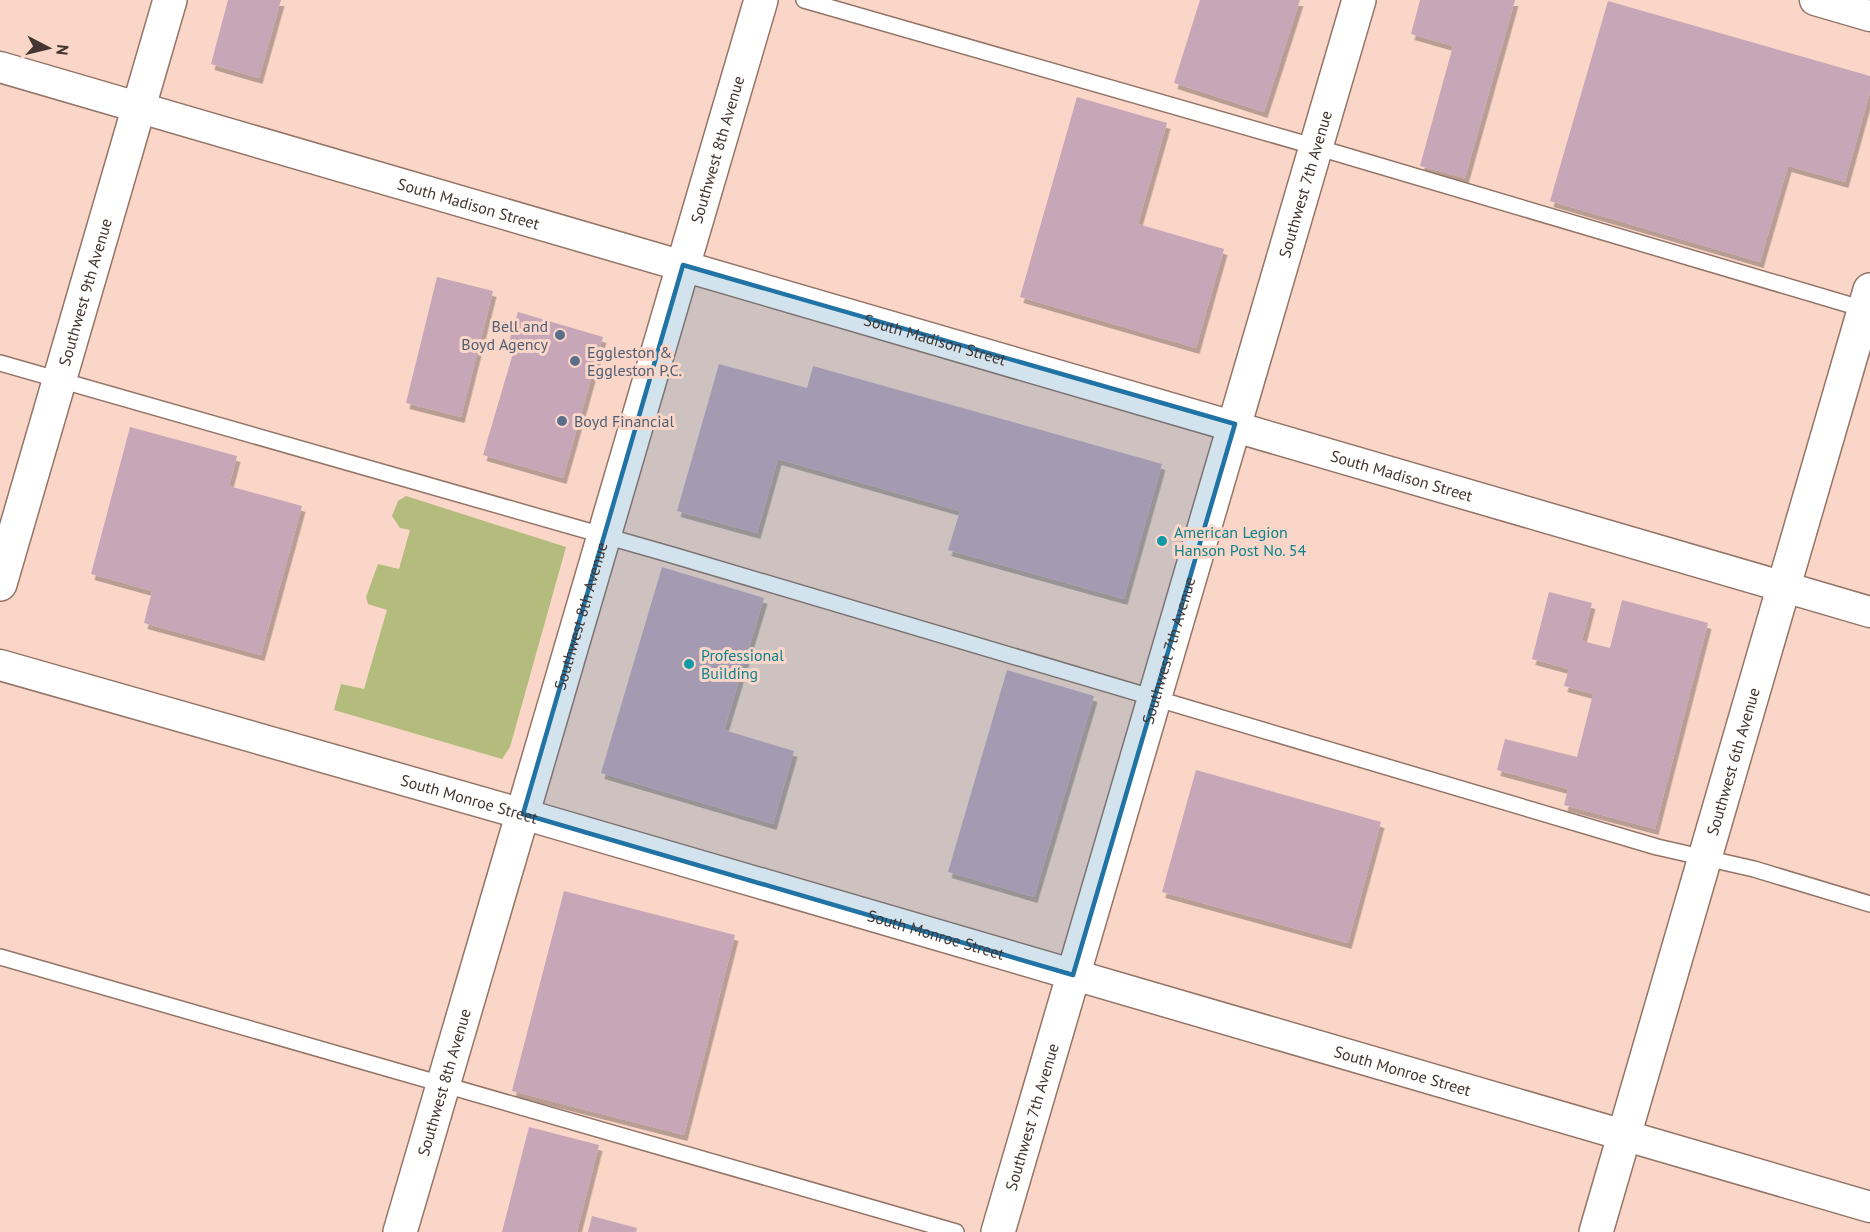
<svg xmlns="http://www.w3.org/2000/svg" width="1870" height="1232" viewBox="0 0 1870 1232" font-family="'PT Sans',sans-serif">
	<defs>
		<filter id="shadow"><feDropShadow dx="3.5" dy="6" stdDeviation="0" flood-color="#0004"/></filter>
	</defs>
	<rect width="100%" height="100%" fill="#fad6c8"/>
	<path fill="#b3bb7d" d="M406 496 566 547 510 747 502 759 334 710 341 684 364 689 387 610 368 604 366 597 378 564 399 569 410 530 400 528 392 516 398 501Z"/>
	<path fill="#c6a6b7" filter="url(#shadow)" d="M228 0H281L259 78 211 64Z
		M1200 0H1300L1264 112 1174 83Z
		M1420 0H1515L1465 178 1420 166 1453 46 1411 34Z
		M1608 1 1870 76V92L1845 182 1788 166 1760 262 1550 201Z
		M1077 97 1167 123 1138 224 1224 249 1196 348 1020 297Z
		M437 277 493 291 461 417 406 403Z
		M518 312 603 337 563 478 483 455 514 350 507 348Z
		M719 364 807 388 813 366 1162 464 1124 599 948 550 960 511 778 459 757 533 677 511Z
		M130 427 237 456 229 486 302 506 261 655 144 623 152 591 91 574Z
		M662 567 764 598 724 730 794 751 773 824 601 773Z
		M1549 592 1592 603 1582 641 1610 648 1622 600 1708 623 1655 829 1564 805 1568 789 1497 770 1505 739 1577 757 1593 694 1564 686 1569 669 1532 659Z
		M1007 670 1094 696 1034 897 948 872Z
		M1196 770 1381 822 1348 943 1162 892Z
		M564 891 735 935 684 1135 512 1091Z
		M529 1127 599 1145 577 1232H502Z
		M592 1216 637 1228 636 1232H588Z"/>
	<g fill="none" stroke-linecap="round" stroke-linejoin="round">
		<g stroke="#937467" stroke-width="18">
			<path id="service" d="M804 0 1316 147 1867 310
				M0 363 672 555 1657 847 1754 869 1870 904
				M0 957 956 1232"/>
		</g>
		<g stroke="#937467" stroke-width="33">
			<g id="minor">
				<path d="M1815 0 1870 16"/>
				<path id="s1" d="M0 67 1870 612"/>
				<path id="s2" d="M0 665 523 814 1870 1207"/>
			</g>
		</g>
		<g stroke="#937467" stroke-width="36">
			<g id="tertiary">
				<path id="s3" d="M0 584 170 0"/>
				<path id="s4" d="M998 1232 1359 0"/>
			</g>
		</g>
		<g stroke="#937467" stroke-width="36">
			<g id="secondary">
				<path id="s5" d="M400 1232 761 0"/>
			</g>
		</g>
		<g stroke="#937467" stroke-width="36">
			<g id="primary">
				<path id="s6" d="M1596 1232 1870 290"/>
			</g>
		</g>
		<use href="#service" stroke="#fff" stroke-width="15"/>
		<use href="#minor" stroke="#fff" stroke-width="30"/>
		<use href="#tertiary" stroke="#fff" stroke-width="33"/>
		<use href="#secondary" stroke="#fff" stroke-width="33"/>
		<use href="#primary" stroke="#fff" stroke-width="33"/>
	</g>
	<path fill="#2073a4" fill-opacity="0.2" stroke="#2073a4" stroke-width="4.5" stroke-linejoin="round" d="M683 265 1235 424 1073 975 523 814Z"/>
	<g fill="#5c6f8a" stroke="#fad6c8" stroke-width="2">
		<circle cx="560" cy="335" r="6"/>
		<circle cx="575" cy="361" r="6"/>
		<circle cx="562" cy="421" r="6"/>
	</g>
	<g fill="#0f9aa8" stroke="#fad6c8" stroke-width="2">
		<circle cx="1162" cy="541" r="6"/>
		<circle cx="689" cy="664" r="6"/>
	</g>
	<g text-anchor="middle" stroke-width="6" stroke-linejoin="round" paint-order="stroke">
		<g font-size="16" fill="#433530" stroke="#fad6c8">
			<text dy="6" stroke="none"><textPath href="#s5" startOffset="1128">Southwest 8th Avenue</textPath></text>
			<text dy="6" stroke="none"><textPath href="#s4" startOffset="1092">Southwest 7th Avenue</textPath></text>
			<text dy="6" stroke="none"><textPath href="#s1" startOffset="488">South Madison Street</textPath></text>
			<text dy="6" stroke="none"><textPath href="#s3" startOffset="304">Southwest 9th Avenue</textPath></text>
			<text dy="6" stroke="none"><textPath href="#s1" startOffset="974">South Madison Street</textPath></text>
			<text dy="6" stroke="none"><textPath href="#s1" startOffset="1460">South Madison Street</textPath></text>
			<text dy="6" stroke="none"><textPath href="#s5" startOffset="642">Southwest 8th Avenue</textPath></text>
			<text dy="6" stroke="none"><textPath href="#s4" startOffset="606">Southwest 7th Avenue</textPath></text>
			<text dy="6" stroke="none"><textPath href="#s6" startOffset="490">Southwest 6th Avenue</textPath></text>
			<text dy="6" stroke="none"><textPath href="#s2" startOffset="488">South Monroe Street</textPath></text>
			<text dy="6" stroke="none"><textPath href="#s2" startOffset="974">South Monroe Street</textPath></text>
			<text dy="6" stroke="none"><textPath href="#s2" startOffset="1460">South Monroe Street</textPath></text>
			<text dy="6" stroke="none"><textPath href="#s5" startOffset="156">Southwest 8th Avenue</textPath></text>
			<text dy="6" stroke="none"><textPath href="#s4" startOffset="120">Southwest 7th Avenue</textPath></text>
		</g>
		<g font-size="16" fill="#4e5e75" stroke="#fad6c8" text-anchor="start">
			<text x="548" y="332" text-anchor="end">Bell and<tspan x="548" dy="18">Boyd Agency</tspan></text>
			<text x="587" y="358">Eggleston &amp;<tspan x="587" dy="18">Eggleston P.C.</tspan></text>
			<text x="574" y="427">Boyd Financial</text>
		</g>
		<g font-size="16" fill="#0d838f" stroke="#fad6c8" text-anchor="start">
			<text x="1174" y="538">American Legion<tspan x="1174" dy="18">Hanson Post No. 54</tspan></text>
			<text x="701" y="661">Professional<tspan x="701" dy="18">Building</tspan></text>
		</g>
	</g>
	<g transform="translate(48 48) rotate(97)" stroke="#fad6c8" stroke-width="4.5" paint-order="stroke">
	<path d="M0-4.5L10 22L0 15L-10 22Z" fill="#433530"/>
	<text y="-9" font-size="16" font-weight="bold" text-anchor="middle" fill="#433530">N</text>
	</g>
</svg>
